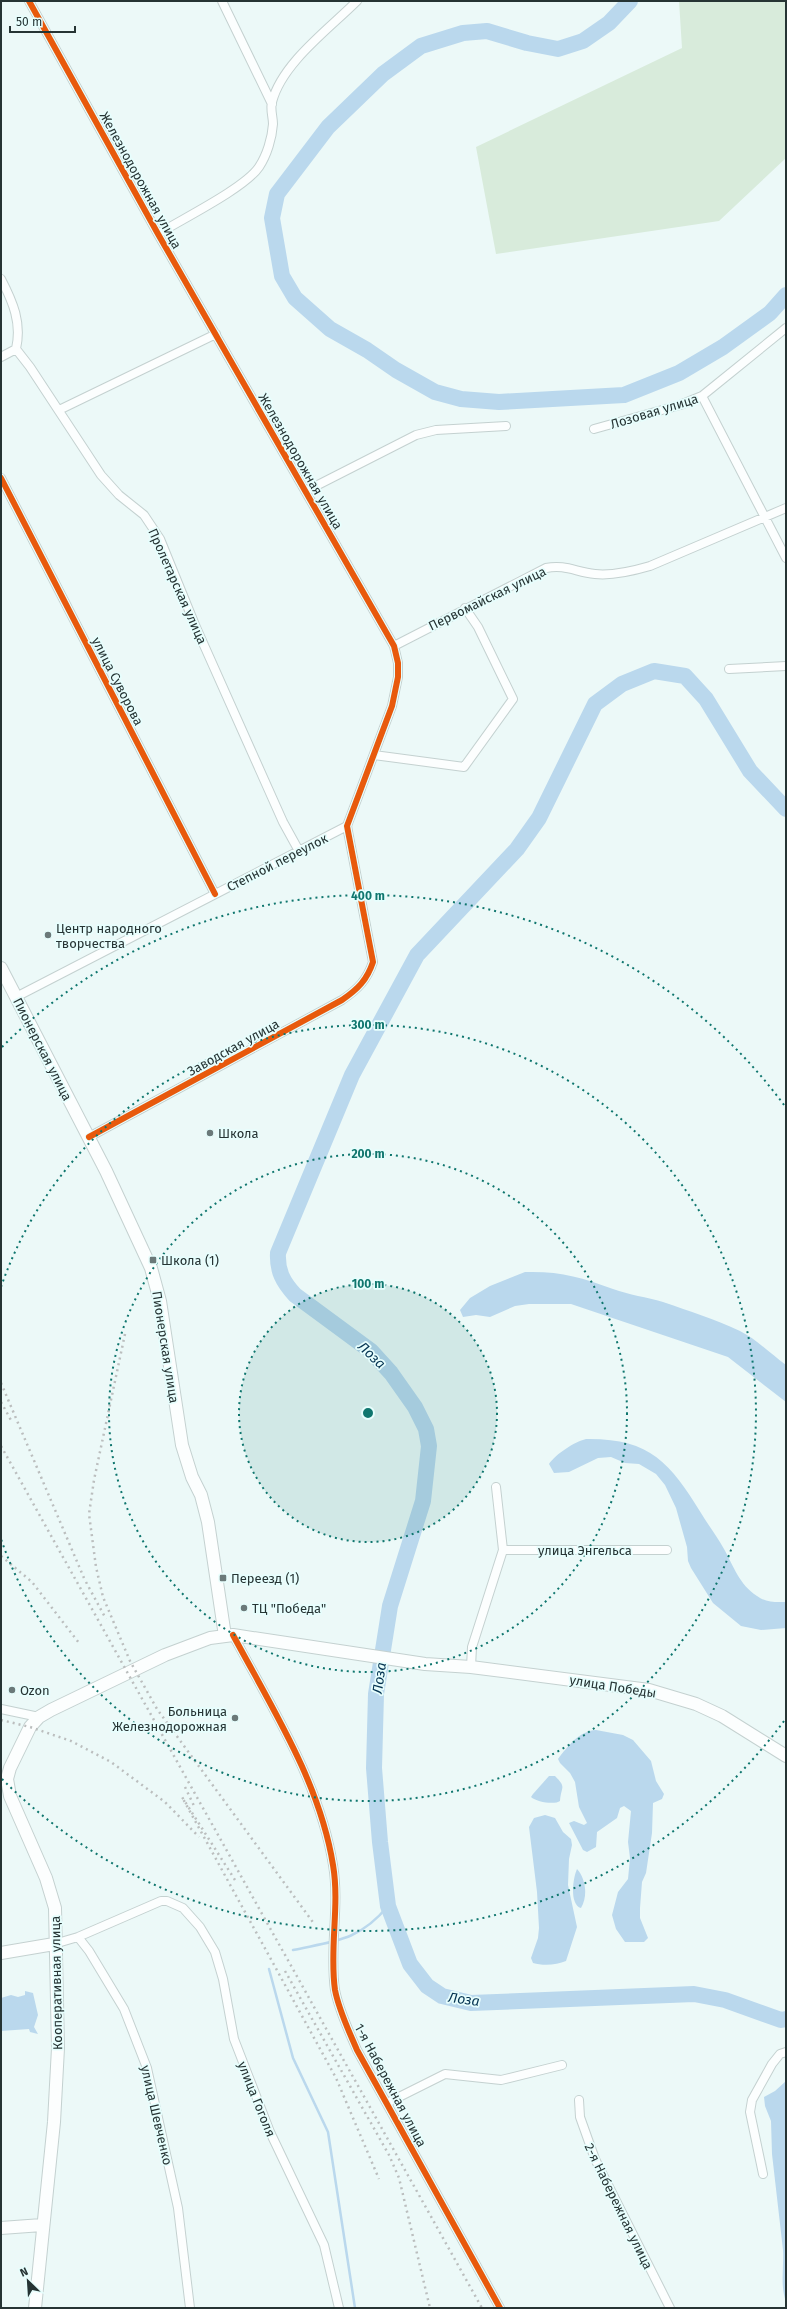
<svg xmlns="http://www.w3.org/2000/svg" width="787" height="2309" viewBox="0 0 787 2309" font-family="'Fira Sans',sans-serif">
	<rect width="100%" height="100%" fill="#ecf9f8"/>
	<path fill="#d8ebdb" d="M679 1H786V158L719 221 496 254 476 147 682 48Z"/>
	<path fill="#bad8ed" d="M525 1272C560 1271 581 1277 613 1289 629 1295 647 1297 663 1302 689 1311 715 1319 740 1331 756 1339 771 1354 786 1365V1402L728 1357 571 1304H529L515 1306 490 1317 476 1315 463 1317 460 1310 470 1298 490 1286Z
		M586 1439C649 1438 670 1462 701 1513 708 1525 717 1536 724 1549 734 1567 739 1584 757 1596 766 1603 776 1602 786 1602V1628L761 1630 741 1626 713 1603 691 1568 688 1561 687 1547 676 1508 665 1485 656 1474 639 1464 625 1463 611 1457 598 1458 569 1472 554 1473 549 1464C556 1454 574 1442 586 1439Z
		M596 1730 623 1735 633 1740 651 1761 656 1781 664 1794 662 1799 653 1803 652 1833 646 1873 642 1882 640 1908V1918L648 1938 644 1942H625L616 1929 612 1915 618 1892 628 1879 630 1858 628 1842 631 1811 624 1806 620 1808 617 1818 597 1832 596 1847 587 1852 583 1850 569 1823 574 1821 584 1825 587 1823 579 1807 575 1782 570 1773 560 1763 558 1759C568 1746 579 1731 596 1730Z
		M549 1776H555C567 1788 561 1786 560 1801 555 1805 536 1802 531 1797L533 1794Z
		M545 1815 555 1818 563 1832 571 1839 572 1845 569 1859 568 1885 577 1927 566 1961C557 1965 543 1966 533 1963L531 1958 538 1938 539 1928 537 1892 529 1827 534 1818Z
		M577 1869C586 1879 588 1896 581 1908 569 1904 573 1878 577 1869Z
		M25 1991 33 1993 38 2015 34 2027 38 2034 30 2032 29 2029 1 2031V1998L11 1995 18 1997 25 1995Z
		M786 2081V2302C780 2285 784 2268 783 2250L772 2154 771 2121 765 2106 764 2097 775 2091Z"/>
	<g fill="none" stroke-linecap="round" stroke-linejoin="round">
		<path stroke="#bad8ed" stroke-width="2.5" d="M293 1950C335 1941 359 1941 388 1906
			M269 1969 293 2058 328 2132 355 2308"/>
		<path stroke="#bad8ed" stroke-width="16" d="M630 1 609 23 583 41 558 49 527 43 487 31 463 33 421 46 383 74 328 127 277 194 272 218 282 276 295 298 330 329 367 350 396 370 435 392 461 399 499 402 624 395 679 373 723 347 770 313 786 295
			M786 809 750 771 706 699 685 676 654 671 622 684 595 704 539 818 517 849 417 955 352 1075 278 1253C277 1271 283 1282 295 1295L371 1351 391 1373 415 1407 426 1429 429 1446 423 1501 390 1606 376 1694 374 1768 380 1842 388 1906 410 1964 427 1986 442 1996 471 2003 694 1994 725 2000 781 2020 786 2019"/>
		<g stroke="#c4d1d0" stroke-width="10">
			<path id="street" d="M29 1 158 234 394 646 398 663V677L392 706 347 826 373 962C367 980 358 989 342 1000L89 1137
				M222 1 272 104
				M158 234C182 219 245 188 259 167 267 155 272 138 273 124 273 117 270 109 272 102 282 63 329 29 357 1
				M1 279C13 302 22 323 16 349L30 367 101 475 119 495 144 515 160 539 195 625 283 822 299 851
				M1 357 16 349
				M702 396 786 558
				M59 410 216 334
				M594 429 680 405 702 396 786 328
				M1 478 215 894
				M306 491 416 435 436 430 506 426
				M394 646 546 568C565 564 576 572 595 574 613 576 633 571 650 566L786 508
				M729 669 786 666
				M374 755 464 767 513 699 478 627 465 608
				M16 997 347 826
				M503 1550H667
				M233 1635C272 1708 320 1783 333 1865 340 1906 329 1949 335 1990 339 2011 349 2031 357 2050L500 2308
				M471 1667 472 1647 503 1550 496 1487
				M1 1709 39 1717
				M78 1937 89 1951 124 2009 147 2068 178 2208 190 2308
				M54 1944 78 1937 161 1901H167L183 1908 200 1927 215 1952 223 1979 234 2039 270 2132 324 2245 339 2308
				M579 2100 580 2117 595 2159 670 2308
				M387 2103 445 2074 501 2080 562 2065
				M763 2174 750 2112 752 2100 772 2064 780 2054 786 2052"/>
		</g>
		<g stroke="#c4d1d0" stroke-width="14">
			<path id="secondary" d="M1 968 106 1171 151 1268 160 1301 182 1445 192 1477 201 1495 208 1522 225 1636
				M1 1953 54 1944
				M1 2228 42 2225
				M35 2308 54 2122 58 2048 55 1908 46 1878 10 1796 7 1779 10 1768 30 1727 39 1717 51 1710 165 1655 210 1638 233 1635 425 1664 471 1667 649 1690 696 1704 722 1716 786 1756"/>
		</g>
		<use href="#street" stroke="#fcfefe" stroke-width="8"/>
		<use href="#secondary" stroke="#fcfefe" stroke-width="12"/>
		<path stroke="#bbbebe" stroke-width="2.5" stroke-dasharray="2 4" stroke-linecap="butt" d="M125 1334 94 1480 89 1514 96 1567 103 1597 130 1661 157 1709 315 1925
			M1 1383 84 1578
			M1 1402 12 1422
			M1 1446 482 2308
			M1 1556 32 1582 79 1643
			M86 1582 106 1619
			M1 1720 30 1727 71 1741 111 1762 165 1802 199 1837
			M185 1787 195 1808
			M235 1880 182 1797 336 2078 379 2179
			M285 1971 389 2155 399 2178 430 2308"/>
		<g stroke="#e7fefd" stroke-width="8">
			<path id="cycleway" d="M29 1 158 234 394 646 398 663V677L392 706 347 826 373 962C367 980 358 989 342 1000L89 1137
				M1 478 215 894
				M233 1635C272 1708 320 1783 333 1865 340 1906 329 1949 335 1990 339 2011 349 2031 357 2050L500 2308"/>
		</g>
		<use href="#cycleway" stroke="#e8590c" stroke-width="6"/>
	</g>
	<circle cx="368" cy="1413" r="129" fill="#0f766e" fill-opacity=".12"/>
	<g fill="none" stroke="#0f766e" stroke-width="2" stroke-dasharray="2 4">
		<circle cx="368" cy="1413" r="129"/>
		<circle cx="368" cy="1413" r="259"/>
		<path d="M1 1287A388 388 0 1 1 1 1539"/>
		<path d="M784 1721A517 517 0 0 1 2 1779M2 1047A517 517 0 0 1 784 1105"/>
	</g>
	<g fill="#6b7979" stroke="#e7fefd" stroke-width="1.5">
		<circle cx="48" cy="935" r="4"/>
		<circle cx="210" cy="1133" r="4"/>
		<rect x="149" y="1256" width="8" height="8" rx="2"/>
		<rect x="219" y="1574" width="8" height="8" rx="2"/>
		<circle cx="244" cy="1608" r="4"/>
		<circle cx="12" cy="1690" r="4"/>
		<circle cx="235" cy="1718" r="4"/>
	</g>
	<g text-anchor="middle" stroke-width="3.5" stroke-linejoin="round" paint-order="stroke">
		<g font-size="13" fill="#263434" stroke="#e7fefd">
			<text transform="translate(141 180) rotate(61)" y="5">Железнодорожная улица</text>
			<text transform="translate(654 411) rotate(-17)" y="5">Лозовая улица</text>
			<text transform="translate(301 461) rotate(60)" y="5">Железнодорожная улица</text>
			<text transform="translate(178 586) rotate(66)" y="5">Пролетарская улица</text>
			<text transform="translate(487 598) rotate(-26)" y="5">Первомайская улица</text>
			<text transform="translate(118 681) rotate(63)" y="5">улица Суворова</text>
			<text transform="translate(277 862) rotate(-27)" y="5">Степной переулок</text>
			<text transform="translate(233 1047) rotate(-29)" y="5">Заводская улица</text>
			<text transform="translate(43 1049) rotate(63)" y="5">Пионерская улица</text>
			<text transform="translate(166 1347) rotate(81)" y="5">Пионерская улица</text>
			<text x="585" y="1555">улица Энгельса</text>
			<text transform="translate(613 1686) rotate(9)" y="5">улица Победы</text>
			<text transform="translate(56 1983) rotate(-91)" y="5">Кооперативная улица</text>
			<text transform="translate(391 2085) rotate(62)" y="5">1-я Набережная улица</text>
			<text transform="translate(257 2099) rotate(68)" y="5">улица Гоголя</text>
			<text transform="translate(157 2115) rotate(77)" y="5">улица Шевченко</text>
			<text transform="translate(619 2206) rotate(64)" y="5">2-я Набережная улица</text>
		</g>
		<g font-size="13" fill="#263434" stroke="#e7fefd" text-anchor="start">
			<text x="56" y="933">Центр народного<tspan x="56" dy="15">творчества</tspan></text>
			<text x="218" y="1138">Школа</text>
			<text x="161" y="1265">Школа (1)</text>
			<text x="231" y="1583">Переезд (1)</text>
			<text x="252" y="1613">ТЦ "Победа"</text>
			<text x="20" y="1695">Ozon</text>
			<text x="227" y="1716" text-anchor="end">Больница<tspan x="227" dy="15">Железнодорожная</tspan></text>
		</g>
		<g font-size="14" font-style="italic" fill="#053452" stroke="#e7fefd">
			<text transform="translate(372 1355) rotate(43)" y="5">Лоза</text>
			<text transform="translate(379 1678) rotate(-82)" y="5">Лоза</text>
			<text transform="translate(464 1999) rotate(8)" y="5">Лоза</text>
		</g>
	</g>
	<circle cx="368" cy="1413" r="6" fill="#0f766e" stroke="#e7fefd" stroke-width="2"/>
	<g font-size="12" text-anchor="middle" font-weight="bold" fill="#0f766e" stroke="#e7fefd" stroke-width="3.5" stroke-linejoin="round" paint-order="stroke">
		<text x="368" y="900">400 m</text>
		<text x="368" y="1029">300 m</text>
		<text x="368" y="1158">200 m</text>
		<text x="368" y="1288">100 m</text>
	</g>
	<rect width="787" height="2309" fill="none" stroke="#263434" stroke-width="4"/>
	<g transform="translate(28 2281) rotate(335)" stroke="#e7fefd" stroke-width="3" paint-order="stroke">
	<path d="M0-3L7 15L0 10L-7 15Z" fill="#263434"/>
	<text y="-6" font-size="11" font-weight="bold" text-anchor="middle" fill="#263434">N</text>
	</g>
	<path d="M10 26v6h65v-6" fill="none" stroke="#263434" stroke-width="2"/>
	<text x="16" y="26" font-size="12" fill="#263434" stroke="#e7fefd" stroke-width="3" paint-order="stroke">50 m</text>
</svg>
